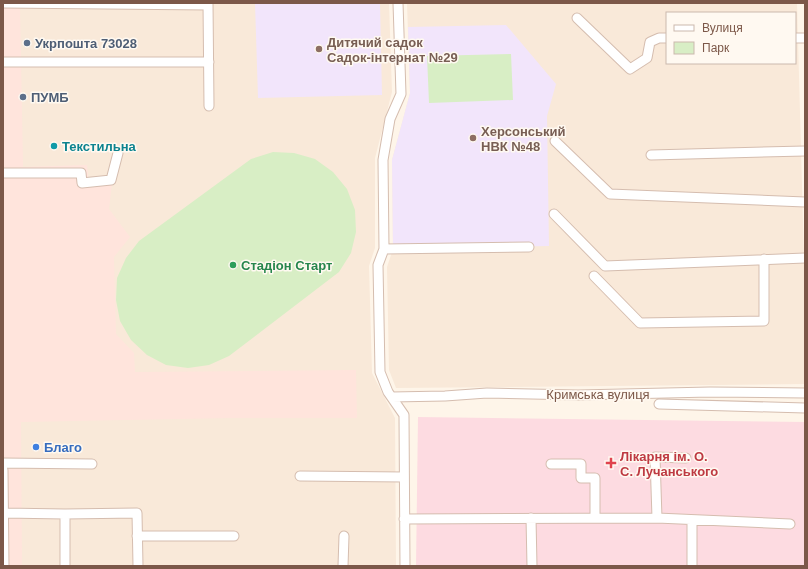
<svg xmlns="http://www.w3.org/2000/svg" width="808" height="569" viewBox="0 0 808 569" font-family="Helvetica,sans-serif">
	<rect width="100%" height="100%" fill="#fef5e9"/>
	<path fill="#f9e9d9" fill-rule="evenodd" d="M6 3H389L392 92 375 158V248L369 266 372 373 395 418 396 566H13Z
		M407 3H797L805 296V384L396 388 389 370 387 267 393 249 392 160 410 93ZM667 13H795V63H667Z"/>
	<path fill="#ffe4dc" d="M3 3H20L23 167 87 165 89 184 112 183 109 209 130 237 114 257 116 334 134 353 135 372 356 370 357 418H231L21 422 22 566H3Z"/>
	<path fill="#f2e5fb" d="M255 3H380L382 95 258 98Z
		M506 25 556 84 547 116 549 246 393 249 392 160 410 93 408 27Z"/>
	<path fill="#fddbe1" d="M418 417 805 422V566H416Z"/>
	<path fill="#d8eec5" d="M511 54 513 100 429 103 427 56Z
		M273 152 294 153 315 159 333 172 347 189 355 210 356 232 351 253 339 272 229 356 209 365 188 368 166 365 147 355 131 340 120 321 116 300 117 278 126 258 139 241 251 159Z"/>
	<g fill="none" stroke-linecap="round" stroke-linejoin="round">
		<g stroke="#d5bdaf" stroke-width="11">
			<path id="minor" d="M3 3 208 5
				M208 3 209 106
				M398 3 401 94 390 119 383 160 384 249 378 265 380 372 388 392 404 415 405 566
				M577 18 630 69 647 58 650 42 659 38H667
				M795 38H805
				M3 62H209
				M555 141 610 194 805 202
				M651 155 805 151
				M3 173H81L82 183 111 180 118 153
				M554 214 605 266 805 258
				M384 249 529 247
				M594 276 640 323 764 321V259
				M392 397 445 396 487 393 578 395 710 392 805 393
				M659 404 805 408
				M3 463 92 464
				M551 464H581V478H595V518
				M3 470 4 566
				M300 476 404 477
				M4 513 65 514V566
				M65 514 137 513 138 566
				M531 518 532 566
				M657 518 655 457 686 458
				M404 519 657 518 790 524
				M137 536H234
				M343 566 344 536
				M692 566V520"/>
		</g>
		<use href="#minor" stroke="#fff" stroke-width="9"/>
	</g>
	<g fill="#5c6f8a" stroke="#fff9f1" stroke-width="1.5">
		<circle cx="27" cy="43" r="4"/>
		<circle cx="23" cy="97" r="4"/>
	</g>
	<g fill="#8d6e63" stroke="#fff9f1" stroke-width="1.5">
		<circle cx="319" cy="49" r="4"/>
		<circle cx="473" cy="138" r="4"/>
	</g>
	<circle fill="#0f9aa8" stroke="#fff9f1" stroke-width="1.5" cx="54" cy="146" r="4"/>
	<circle fill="#2e9e5b" stroke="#fff9f1" stroke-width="1.5" cx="233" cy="265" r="4"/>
	<circle fill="#3f7fe0" stroke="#fff9f1" stroke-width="1.5" cx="36" cy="447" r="4"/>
	<path fill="#e0444e" stroke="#fff9f1" stroke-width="1.5" d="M609 457h4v4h4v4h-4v4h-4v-4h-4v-4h4z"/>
	<g text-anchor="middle" stroke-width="3" stroke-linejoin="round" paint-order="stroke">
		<g font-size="13" font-weight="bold" fill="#785e54" stroke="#fff9f1" text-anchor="start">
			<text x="327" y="47">Дитячий садок<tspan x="327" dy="15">Садок-інтернат №29</tspan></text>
			<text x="481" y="136">Херсонський<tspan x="481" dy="15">НВК №48</tspan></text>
		</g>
		<g font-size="13" font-weight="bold" fill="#4e5e75" stroke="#fff9f1" text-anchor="start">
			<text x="35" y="48">Укрпошта 73028</text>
			<text x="31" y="102">ПУМБ</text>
		</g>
		<g font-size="13" font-weight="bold" fill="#0d838f" stroke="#fff9f1" text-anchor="start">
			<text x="62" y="151">Текстильна</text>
		</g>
		<g font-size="13" font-weight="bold" fill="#27864d" stroke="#fff9f1" text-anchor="start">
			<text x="241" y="270">Стадіон Старт</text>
		</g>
		<g font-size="13" fill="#7c5849" stroke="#fff9f1">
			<text x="598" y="399">Кримська вулиця</text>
		</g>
		<g font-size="13" font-weight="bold" fill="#366cbe" stroke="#fff9f1" text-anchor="start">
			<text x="44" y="452">Благо</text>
		</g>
		<g font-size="13" font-weight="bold" fill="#be3a42" stroke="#fff9f1" text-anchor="start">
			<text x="620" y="461">Лікарня ім. О.<tspan x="620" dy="15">С. Лучанського</tspan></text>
		</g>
	</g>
	<rect width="808" height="569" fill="none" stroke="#7c5849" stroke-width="8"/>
	<rect x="666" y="12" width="130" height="52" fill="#fff9f1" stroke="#cbb9ae"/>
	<rect x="674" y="25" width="20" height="6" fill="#ffffff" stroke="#cbb9ae"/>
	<text x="702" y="32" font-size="12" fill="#7c5849">Вулиця</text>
	<rect x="674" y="42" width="20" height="12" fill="#d8eec5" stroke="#cbb9ae"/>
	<text x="702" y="52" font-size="12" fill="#7c5849">Парк</text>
</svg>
